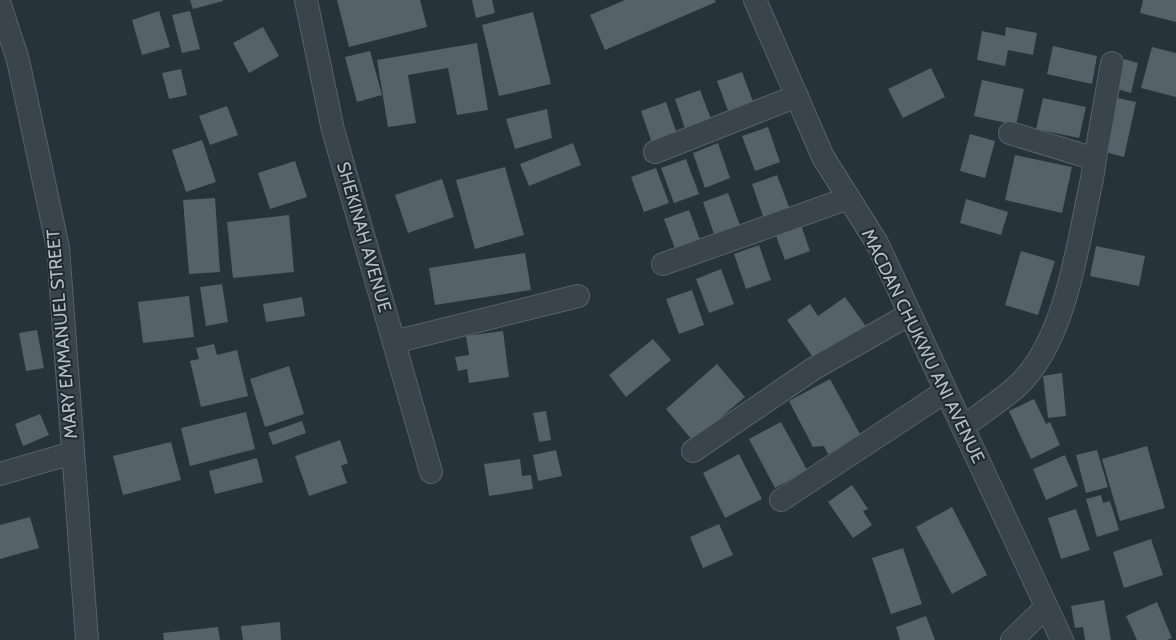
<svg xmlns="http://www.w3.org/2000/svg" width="1176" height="640" viewBox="0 0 1176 640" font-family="Cabin,sans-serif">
	<rect width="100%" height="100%" fill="#26333a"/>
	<path fill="#54626a" d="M190 0H223V1L193 9Z
		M337 0H420L427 27 349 47Z
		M472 0H492L495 13 476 18Z
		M625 0H715L716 2 605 50 590 15Z
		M1143 0H1176V22L1140 13Z
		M159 11 170 47 142 55 132 20Z
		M190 11 200 49 182 53 172 15Z
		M533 12 551 84 499 96 482 25Z
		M263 27 279 56 249 73 233 43Z
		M1006 27 1037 33 1033 55 1008 50 1005 66 977 60 982 31 1005 36Z
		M477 43 488 110 457 115 448 68 408 75 416 123 388 127 377 60Z
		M1053 46 1097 56 1092 84 1047 74Z
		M1152 47 1176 53V97L1141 88Z
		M370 51 382 95 357 102 345 57Z
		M1124 59 1138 63 1131 93 1117 89Z
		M931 68 945 97 903 118 888 89Z
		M181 69 187 95 169 99 162 73Z
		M742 72 755 107 730 116 717 81Z
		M982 80 1024 89 1016 125 974 116Z
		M700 90 713 124 687 134 675 99Z
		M1043 98 1086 107 1079 138 1036 129Z
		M1117 98 1136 102 1124 157 1105 152Z
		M666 102 678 137 653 146 641 111Z
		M227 106 238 135 210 145 199 116Z
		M547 109 552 138 515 149 506 119Z
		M768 127 780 162 755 171 742 136Z
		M970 134 995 141 985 178 960 171Z
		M202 140 216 182 186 192 172 150Z
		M573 143 581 165 529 186 520 164Z
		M718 143 730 178 705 188 693 153Z
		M1015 155 1072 167 1062 213 1005 200Z
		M686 159 699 194 674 203 661 168Z
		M295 161 307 197 270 209 258 173Z
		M505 167 524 235 475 249 456 180Z
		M656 168 669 203 644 212 631 177Z
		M777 175 790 210 764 219 752 184Z
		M442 179 454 217 408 233 395 195Z
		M728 193 741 228 715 237 703 202Z
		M215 198 220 272 189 274 183 200Z
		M966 199 1008 212 1001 235 960 223Z
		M689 210 702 245 677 254 664 219Z
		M289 215 294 272 233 278 227 222Z
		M798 216 810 251 785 260 772 225Z
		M759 245 771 280 746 289 734 254Z
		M1096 246 1145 256 1139 286 1090 276Z
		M1021 251 1055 261 1038 315 1005 305Z
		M525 253 531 290 435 305 429 268Z
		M721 269 734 304 709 313 696 279Z
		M222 284 228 322 206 326 200 287Z
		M692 290 704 325 679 334 666 299Z
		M189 296 194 337 143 343 138 302Z
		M302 297 305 316 266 322 263 304Z
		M845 297 867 328 817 363 787 320 810 304 818 316Z
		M37 330 44 368 26 371 19 333Z
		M503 331 509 377 469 383 467 369 458 371 455 357 469 355 466 336Z
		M653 339 671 360 626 397 609 375Z
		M214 344 217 355 237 350 248 396 201 407 190 361 199 359 196 348Z
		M717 364 745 397 693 441 666 409Z
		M289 366 304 414 265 427 250 379Z
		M1062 373 1066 416 1048 418 1043 376Z
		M830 379 861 436 828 454 824 446 813 447 789 401Z
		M1034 399 1046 424 1050 422 1060 445 1031 459 1009 411Z
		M546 411 551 440 539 442 533 413Z
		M246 412 255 449 190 466 181 428Z
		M40 414 49 435 23 446 15 424Z
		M302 421 306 433 273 445 268 433Z
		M781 422 807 470 775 488 749 439Z
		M340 440 348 463 341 466 347 483 309 496 295 456Z
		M171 442 181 480 123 495 113 456Z
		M1147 446 1165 508 1120 521 1102 459Z
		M556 450 562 476 538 481 533 455Z
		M1097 450 1108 487 1086 493 1076 455Z
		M739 454 762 499 725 518 703 473Z
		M1065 455 1078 486 1046 500 1033 469Z
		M257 458 263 482 215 494 209 471Z
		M520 459 522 476 531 475 533 489 489 496 484 464Z
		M852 485 868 509 863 511 872 525 853 538 828 502Z
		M1101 495 1103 503 1110 501 1119 530 1097 537 1086 499Z
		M952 507 987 575 952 594 916 527Z
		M1076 509 1090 550 1061 559 1048 518Z
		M30 517 39 548 0 559V525Z
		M719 524 733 555 703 568 690 537Z
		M1151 539 1163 575 1124 588 1113 552Z
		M903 548 922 604 891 614 872 558Z
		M1104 600 1111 640H1085L1083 627 1075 628 1071 606Z
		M1157 602 1172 638 1167 640H1137L1126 616Z
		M926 616 935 640H900L896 627Z
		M280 622 281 640H243L241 626Z
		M218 627 220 640H164L163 633Z"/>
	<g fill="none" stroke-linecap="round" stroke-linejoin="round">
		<g stroke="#586269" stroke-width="24">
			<path id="minor" d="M306 0 333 130 431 472
				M755 0 823 157 877 243 1062 640
				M0 5 18 60 58 248 87 640
				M655 152 797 96
				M1095 159 1112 63
				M663 264 849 198
				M394 342 578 296
				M963 427C981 413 1012 394 1026 377 1068 328 1078 241 1092 179L1095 159 1010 133
				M693 451 813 369 910 314
				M0 474 72 453
				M781 500 946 391
				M1012 640 1046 607"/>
		</g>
		<use href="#minor" stroke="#3a444b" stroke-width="22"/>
	</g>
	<g text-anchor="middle" stroke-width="4" stroke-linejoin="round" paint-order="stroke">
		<g font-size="18" fill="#b5bfc6" stroke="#1f2930">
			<text transform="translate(364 237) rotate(74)" y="6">SHEKINAH AVENUE</text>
			<text transform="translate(62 334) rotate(-95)" y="6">MARY EMMANUEL STREET</text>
			<text transform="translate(923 346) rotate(64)" y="6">MACDAN CHUKWU ANI AVENUE</text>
		</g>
	</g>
</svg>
